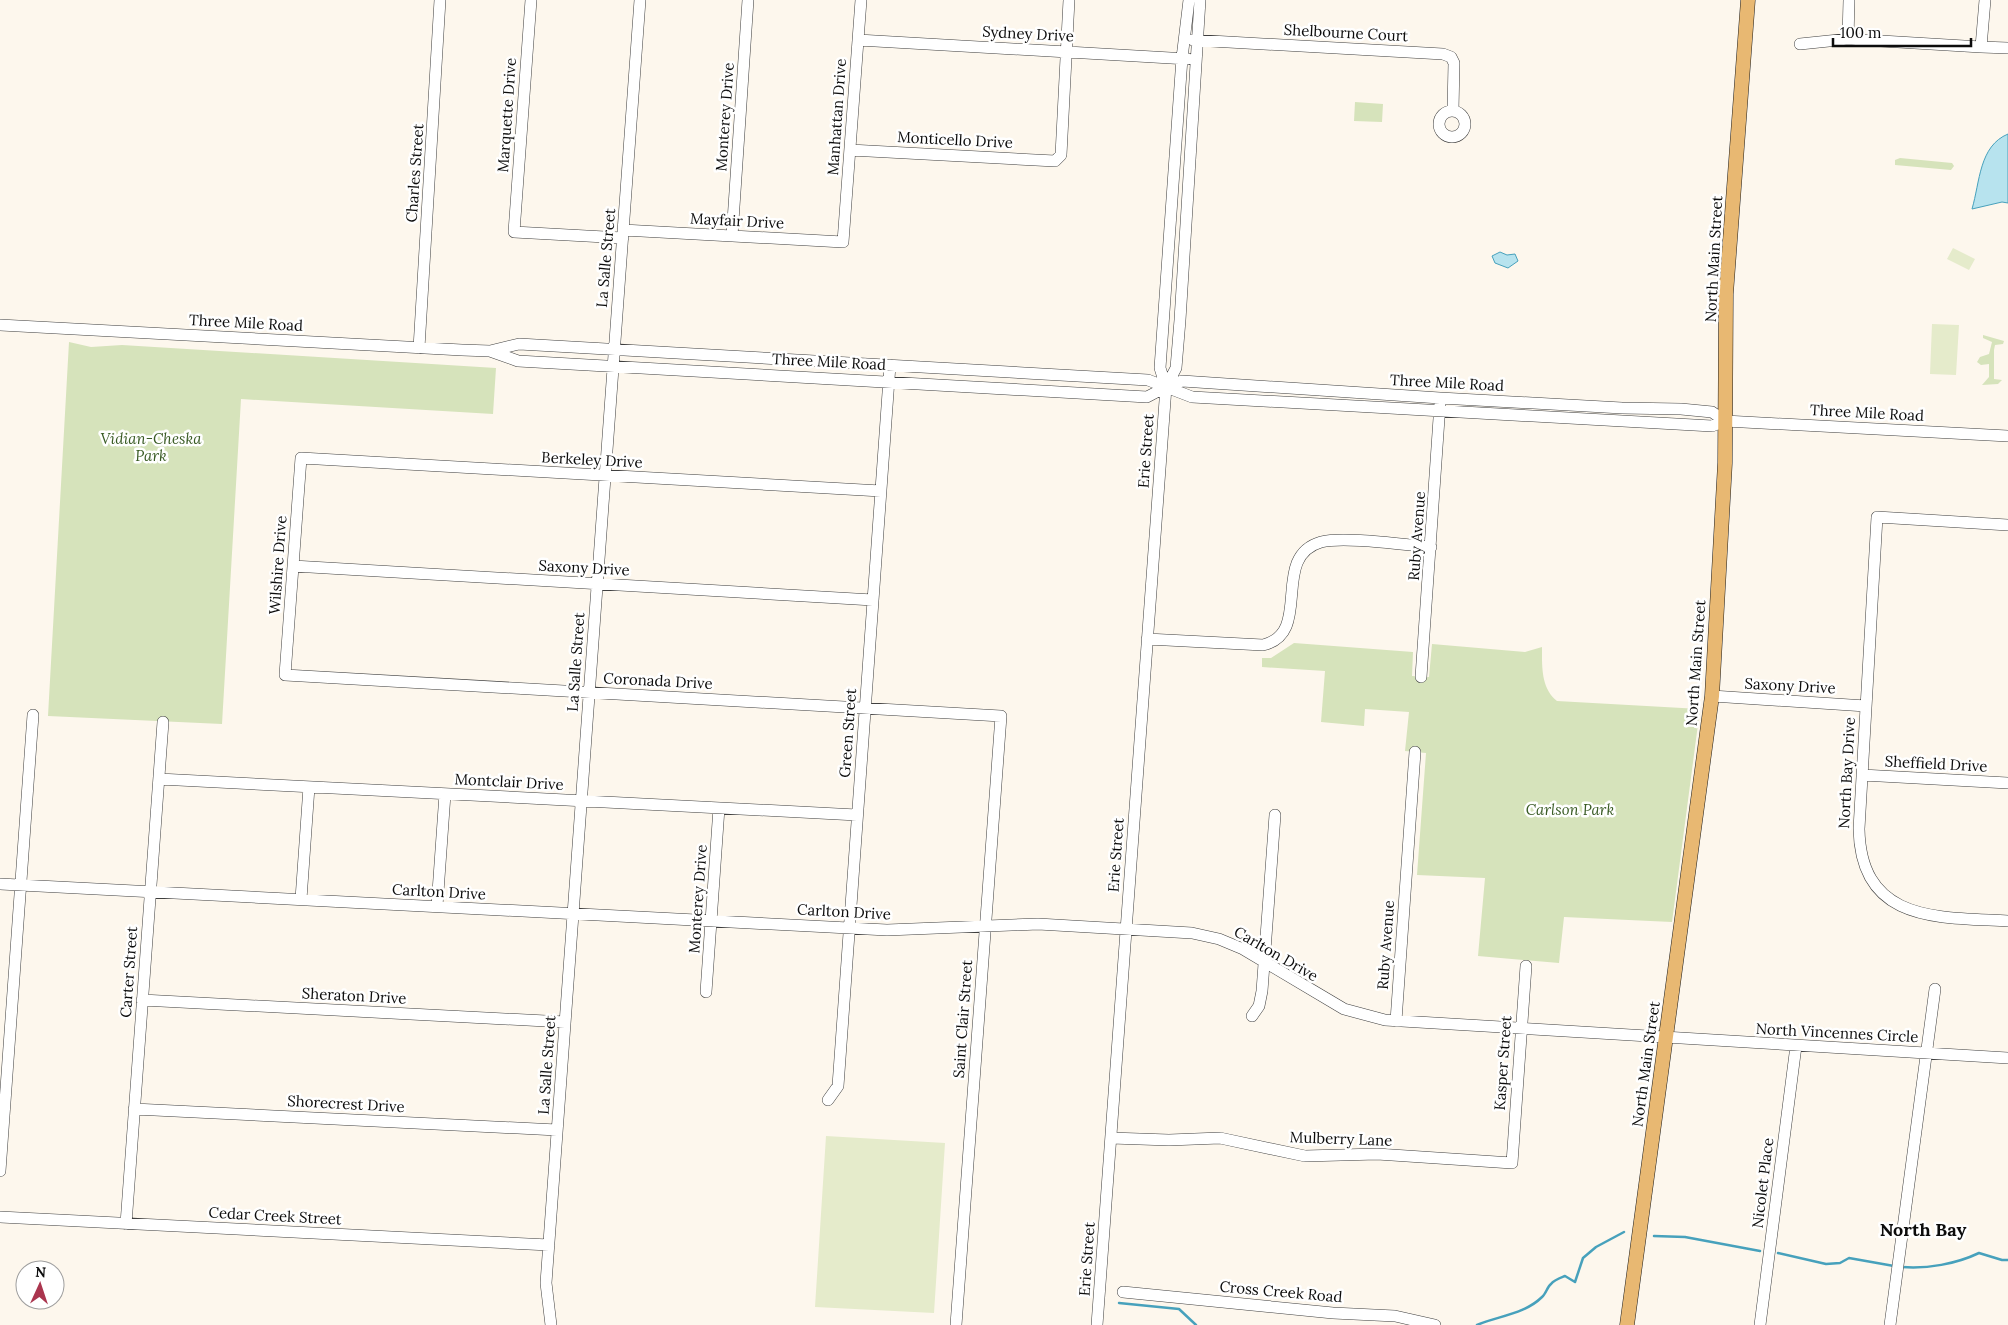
<svg xmlns="http://www.w3.org/2000/svg" width="2008" height="1325" viewBox="0 0 2008 1325" font-family="Lora,serif">
	<rect width="100%" height="100%" fill="#fdf7ed"/>
	<path fill="#d6e3bb" d="M1355 102 1383 104 1382 122 1354 121Z
		M1900 158 1952 163 1954 166 1951 170 1895 165V160Z
		M1983 335 2004 341 2003 344 1995 345 1994 350V379L2002 380 1998 384 1982 385 1989 377V364L1981 365 1977 362 1980 357 1989 354 1992 342 1983 338Z
		M69 342 91 347 122 345 496 368 493 414 241 399 222 724 48 716Z
		M1294 643 1413 652 1412 676 1429 677 1432 644 1525 652 1542 647C1542 667 1541 688 1557 701L1700 709 1672 922 1564 917 1559 963 1478 956 1485 878 1417 875 1426 753 1405 751 1409 712 1365 709 1364 726 1321 722 1325 671 1262 667V658H1271Z"/>
	<path fill="#e5ebcb" d="M1953 248 1975 259 1969 270 1947 259Z
		M1932 324 1959 325 1956 375 1930 374Z
		M826 1136 945 1143 934 1313 815 1307Z"/>
	<path fill="#b7e3ee" stroke="#47a1bc" d="M2008 134V203L2002 202 1972 209C1980 182 1979 146 2008 134Z
		M1500 252 1507 255 1515 254 1518 261 1508 268 1495 263 1492 256Z"/>
	<g fill="none" stroke-linecap="round" stroke-linejoin="round">
		<path stroke="#47a1bc" stroke-width="2.5" d="M1654 1236 1685 1237 1760 1251
			M1778 1253 1826 1264 1840 1263 1849 1258 1894 1266
			M1902 1267C1927 1269 1956 1264 1979 1253L2002 1260H2008
			M1119 1303 1179 1309 1196 1325
			M1477 1325C1498 1316 1525 1314 1542 1297 1546 1294 1547 1287 1551 1284 1554 1280 1560 1278 1565 1276L1575 1282 1583 1258 1596 1247 1624 1232"/>
		<g stroke="#3f3f3f" stroke-width="12">
			<path id="minor" d="M531 0 514 232 623 238
				M1985 0 1981 47 2008 48
				M1848 39 1849 0
				M858 40 1188 59
				M1193 40 1443 54 1451 57 1454 63 1453 110
				M1800 44 1848 39 1981 47
				M1439 124a13 13 0 1 1 26 0a13 13 0 1 1-26 0Z
				M850 150 1055 161 1061 155 1069 0
				M623 230 843 242 861 0
				M732 236 748 0
				M0 325 462 350 490 351 519 344 1148 380 1166 387
				M419 348 440 0
				M490 351 518 361 1147 397 1166 387
				M1166 387 1176 368 1180 320 1200 0
				M1725 421 1712 412 1681 409 1622 408 1440 398 1182 381 1166 387 1192 397 1712 426 1725 421 2008 436
				M881 491 301 458 285 675 1001 716 956 1325
				M2008 525 1877 517 1859 829C1861 923 1938 917 2008 921
				M293 566 873 600
				M1147 639 1263 645C1314 633 1269 557 1321 542 1344 536 1405 545 1431 547
				M1421 677 1440 404
				M1712 696 1866 706
				M1862 775 2008 783
				M159 779 857 815
				M0 884 887 930 1038 924 1192 933 1219 939 1243 949 1344 1009 1385 1020 2008 1058
				M301 899 309 787
				M437 906 445 794
				M706 992 719 808
				M142 1000 565 1022
				M1252 1016 1259 1006 1262 991 1275 815
				M1396 1021 1415 752
				M828 1100 838 1086 890 365
				M134 1109 557 1130
				M1111 1138 1169 1140 1220 1138 1305 1156 1377 1154 1512 1163 1526 966
				M0 1171 33 715
				M0 1217 549 1245
				M126 1224 163 722
				M1123 1292 1333 1313 1395 1316 1435 1325
				M551 1325 546 1283 640 0
				M1097 1325 1166 387 1160 368 1182 58 1189 0
				M1760 1325 1796 1046
				M1890 1325 1935 989"/>
		</g>
		<g stroke="#1d1d1d" stroke-width="15">
			<path id="major" d="M1627 1325 1712 696 1725 463 1726 294 1748 0"/>
		</g>
		<use href="#minor" stroke="#fff" stroke-width="11"/>
		<use href="#major" stroke="#e8b872" stroke-width="14"/>
	</g>
	<g text-anchor="middle" stroke-width="5" stroke-linejoin="round" paint-order="stroke">
		<g font-size="15" fill="#0c0c0c" stroke="#fff">
			<text transform="translate(1346 33) rotate(3)" y="5">Shelbourne Court</text>
			<text transform="translate(1028 34) rotate(3)" y="5">Sydney Drive</text>
			<text transform="translate(507 115) rotate(-86)" y="5">Marquette Drive</text>
			<text transform="translate(725 117) rotate(-86)" y="5">Monterey Drive</text>
			<text transform="translate(837 117) rotate(-86)" y="5">Manhattan Drive</text>
			<text transform="translate(955 140) rotate(3)" y="5">Monticello Drive</text>
			<text transform="translate(415 173) rotate(-86)" y="5">Charles Street</text>
			<text transform="translate(737 221) rotate(3)" y="5">Mayfair Drive</text>
			<text transform="translate(606 258) rotate(-85)" y="5">La Salle Street</text>
			<text transform="translate(1714 259) rotate(-87)" y="5">North Main Street</text>
			<text transform="translate(246 323) rotate(3)" y="5">Three Mile Road</text>
			<text transform="translate(829 362) rotate(3)" y="5">Three Mile Road</text>
			<text transform="translate(1447 383) rotate(3)" y="5">Three Mile Road</text>
			<text transform="translate(1867 413) rotate(3)" y="5">Three Mile Road</text>
			<text transform="translate(1146 451) rotate(-86)" y="5">Erie Street</text>
			<text transform="translate(592 460) rotate(3)" y="5">Berkeley Drive</text>
			<text transform="translate(1417 536) rotate(-86)" y="5">Ruby Avenue</text>
			<text transform="translate(278 565) rotate(-86)" y="5">Wilshire Drive</text>
			<text transform="translate(584 568) rotate(3)" y="5">Saxony Drive</text>
			<text transform="translate(576 662) rotate(-86)" y="5">La Salle Street</text>
			<text transform="translate(1696 663) rotate(-86)" y="5">North Main Street</text>
			<text transform="translate(658 681) rotate(3)" y="5">Coronada Drive</text>
			<text transform="translate(1790 686) rotate(3)" y="5">Saxony Drive</text>
			<text transform="translate(848 733) rotate(-86)" y="5">Green Street</text>
			<text transform="translate(1936 764) rotate(3)" y="5">Sheffield Drive</text>
			<text transform="translate(1847 773) rotate(-87)" y="5">North Bay Drive</text>
			<text transform="translate(509 782) rotate(3)" y="5">Montclair Drive</text>
			<text transform="translate(1116 855) rotate(-86)" y="5">Erie Street</text>
			<text transform="translate(439 892) rotate(3)" y="5">Carlton Drive</text>
			<text transform="translate(698 899) rotate(-86)" y="5">Monterey Drive</text>
			<text transform="translate(844 912) rotate(3)" y="5">Carlton Drive</text>
			<text transform="translate(1386 945) rotate(-86)" y="5">Ruby Avenue</text>
			<text transform="translate(1276 954) rotate(30)" y="5">Carlton Drive</text>
			<text transform="translate(129 972) rotate(-86)" y="5">Carter Street</text>
			<text transform="translate(354 996) rotate(3)" y="5">Sheraton Drive</text>
			<text transform="translate(963 1019) rotate(-86)" y="5">Saint Clair Street</text>
			<text transform="translate(1837 1033) rotate(3)" y="5">North Vincennes Circle</text>
			<text transform="translate(1503 1063) rotate(-86)" y="5">Kasper Street</text>
			<text transform="translate(1646 1064) rotate(-82)" y="5">North Main Street</text>
			<text transform="translate(547 1065) rotate(-86)" y="5">La Salle Street</text>
			<text transform="translate(346 1104) rotate(3)" y="5">Shorecrest Drive</text>
			<text transform="translate(1341 1139) rotate(2)" y="5">Mulberry Lane</text>
			<text transform="translate(1763 1183) rotate(-83)" y="5">Nicolet Place</text>
			<text transform="translate(275 1216) rotate(3)" y="5">Cedar Creek Street</text>
			<text transform="translate(1087 1259) rotate(-86)" y="5">Erie Street</text>
			<text transform="translate(1281 1292) rotate(5)" y="5">Cross Creek Road</text>
		</g>
		<g font-size="15" font-style="italic" fill="#395b24" stroke="#fff">
			<text x="151" y="444">Vidian-Cheska<tspan x="151" dy="17">Park</tspan></text>
			<text x="1570" y="815">Carlson Park</text>
		</g>
		<g font-size="18" font-weight="bold" fill="#0c0c0c" stroke="#fff">
			<text x="1923" y="1236">North Bay</text>
		</g>
	</g>
	<g transform="translate(40 1285) rotate(3)"><circle r="24" fill="#ffffff" stroke="#9e9e9e"/>
	<path d="M0-4L9 19L0 12L-9 19Z" fill="#aa354e"/>
	<text y="-8" font-size="14" font-weight="bold" text-anchor="middle" fill="#0c0c0c">N</text>
	</g>
	<path d="M1833 38v8h138v-8" fill="none" stroke="#0c0c0c" stroke-width="2.5"/>
	<text x="1840" y="38" font-size="15" fill="#0c0c0c" stroke="#ffffff" stroke-width="4" paint-order="stroke">100 m</text>
</svg>
